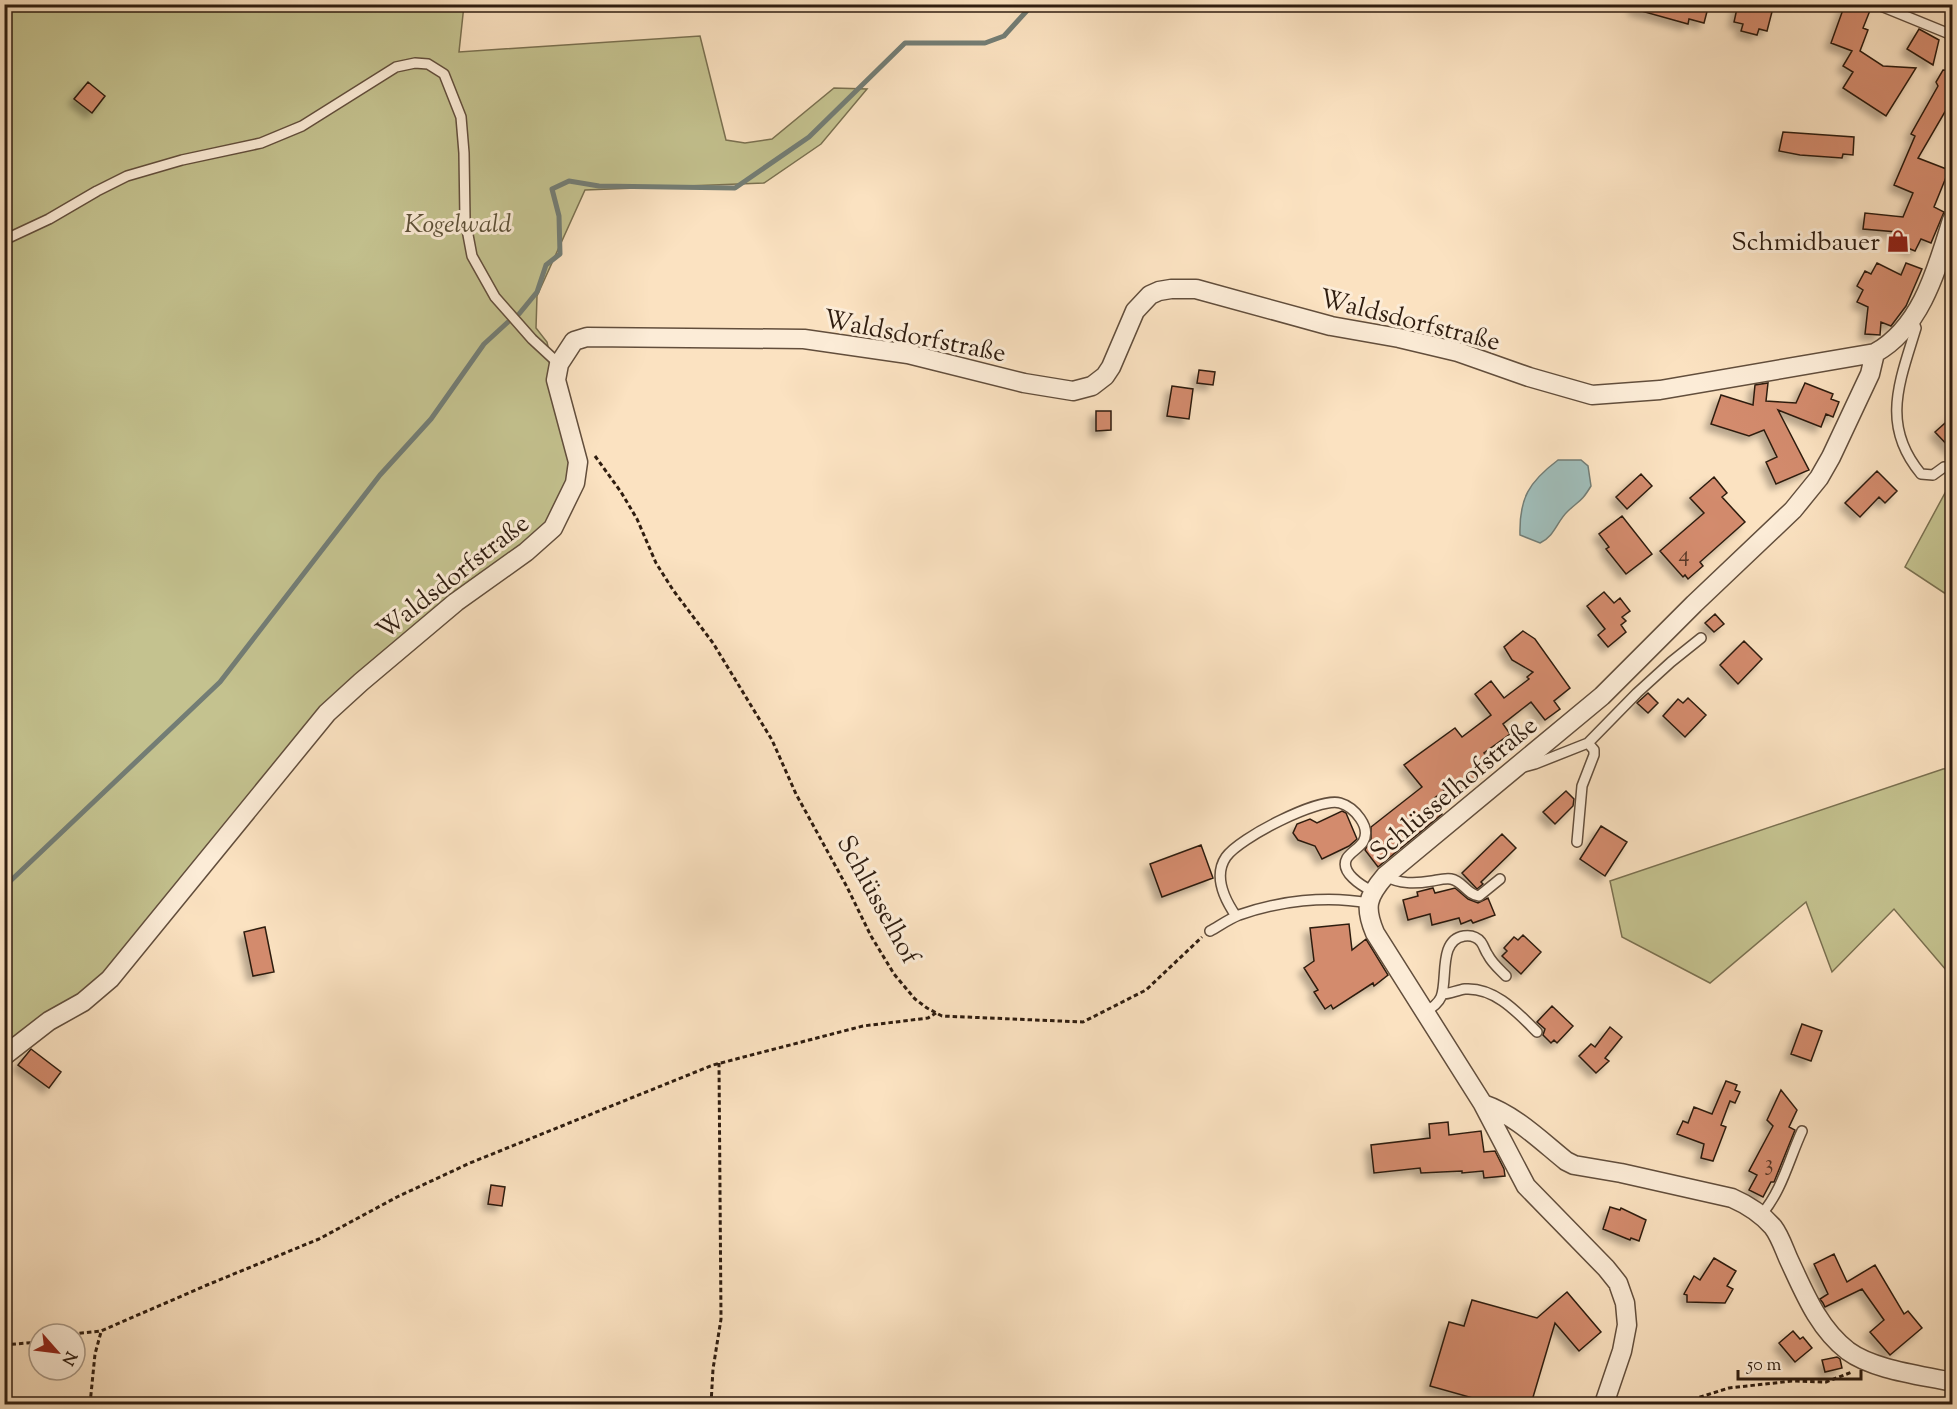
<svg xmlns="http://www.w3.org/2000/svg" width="1957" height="1409" viewBox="0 0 1957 1409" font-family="'Sorts Mill Goudy',serif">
	<defs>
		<filter id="shadow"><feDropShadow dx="-5.5" dy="5.5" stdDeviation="3" flood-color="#0004"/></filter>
	</defs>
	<rect width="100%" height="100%" fill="#fbe2c1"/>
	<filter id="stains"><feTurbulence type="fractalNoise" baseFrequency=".00333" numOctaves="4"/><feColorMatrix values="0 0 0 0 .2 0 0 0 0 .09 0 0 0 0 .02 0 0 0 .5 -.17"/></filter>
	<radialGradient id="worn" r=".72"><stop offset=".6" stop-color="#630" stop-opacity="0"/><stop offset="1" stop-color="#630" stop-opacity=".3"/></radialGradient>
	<path fill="#c4c28f" stroke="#7a7050" stroke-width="1.5" d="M4 5H464L459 52 700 36 726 140 745 143 772 139 834 88 867 89 821 144 764 183 585 190 537 296 536 328 547 342 575 463 550 522 404 636 110 973 4 1049Z
		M1952 480V598L1905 567Z
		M1952 768V977L1894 909 1832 972 1806 902 1710 983 1622 937 1610 881 1943 769Z"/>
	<path fill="#a0bdb9" stroke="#737d75" stroke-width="1.5" d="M1558 460H1581L1588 466 1591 486C1582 501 1580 500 1568 511 1557 521 1555 536 1540 543L1520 535C1519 498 1529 482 1558 460Z"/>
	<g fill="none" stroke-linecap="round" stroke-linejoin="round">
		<path stroke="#737d75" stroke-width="5" d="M519 314 537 292 546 265 560 254 559 216 552 189 569 181 599 186 735 188 809 137 905 43H985L1004 36 1033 4
			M4 887 220 682 380 475 431 419 484 344 508 322"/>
	</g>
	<path fill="#d38b6d" stroke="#2f1d10" stroke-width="1.5" filter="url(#shadow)" d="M1634 4H1709L1704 23 1689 19 1688 24 1634 9Z
		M1738 4H1774L1767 31 1759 29 1757 35 1741 31 1743 24 1734 22Z
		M1845 4H1862L1871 8 1863 28 1868 30 1860 51 1883 66 1916 68 1886 116 1843 88 1853 72 1843 66 1852 51 1831 43Z
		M1919 29 1939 40 1933 65 1907 49Z
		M1943 70 1953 71V98L1918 158 1949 170 1934 207 1944 212 1931 243 1921 239 1915 251 1893 242 1897 232 1863 229 1865 213 1903 217 1913 193 1894 185 1915 136 1911 134 1938 86 1936 82Z
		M88 82 105 96 92 113 74 99Z
		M1783 132 1854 137 1853 155 1843 154 1842 158 1800 155 1779 151Z
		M1877 263 1901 275 1906 263 1922 269 1906 306 1891 326 1881 322 1880 335 1865 334 1868 307 1857 302 1863 290 1857 286 1865 271 1871 274Z
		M1199 370 1215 372 1213 385 1197 383Z
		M1768 383 1766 401 1796 403 1805 383 1833 394 1831 399 1839 402 1833 417 1826 414 1821 427 1778 410 1809 470 1776 484 1766 462 1777 457 1764 430 1749 436 1711 424 1721 395 1753 405 1755 385Z
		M1172 386 1193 389 1189 419 1167 416Z
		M1096 411H1111V430L1096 431Z
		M1953 416V451L1935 432Z
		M1877 471 1897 491 1885 503 1879 497 1860 517 1845 503Z
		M1641 474 1652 486 1627 509 1616 497Z
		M1714 477 1727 493 1722 497 1745 522 1700 562 1703 566 1688 579 1685 575 1683 577 1660 551 1704 513 1690 498Z
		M1622 516 1652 554 1626 574 1606 549 1609 547 1599 534Z
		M1604 592 1614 603 1620 598 1630 611 1622 617 1626 621 1621 625 1626 632 1608 647 1598 635 1605 629 1587 606Z
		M1715 614 1724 624 1714 632 1705 623Z
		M1523 631 1535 639 1570 688 1554 701 1560 709 1545 720 1531 702 1503 724 1510 734 1484 753 1492 764 1459 790 1454 783 1432 800 1442 814 1378 867 1365 850 1371 839V827L1422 787 1404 765 1455 728 1462 737 1491 715 1475 694 1491 681 1504 698 1529 679 1527 677 1533 672 1512 660 1504 647Z
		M1744 641 1762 659 1738 684 1720 665Z
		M1648 693 1658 703 1648 713 1637 703Z
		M1688 698 1706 715 1685 737 1663 716 1678 699 1683 703Z
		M1566 791 1574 799 1573 806 1555 824 1543 812Z
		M1342 811 1346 813 1357 839 1349 846 1322 859 1315 846 1298 840 1293 833 1297 824 1310 819 1317 823Z
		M1601 826 1627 842 1605 876 1580 859Z
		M1502 834 1516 848 1481 882 1483 884 1477 889 1462 873Z
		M1201 845 1213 878 1162 897 1150 864Z
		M1433 888 1435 893 1455 888 1468 899 1478 903 1488 898 1495 915 1473 923 1471 920 1461 924 1459 918 1432 925 1430 914 1408 920 1403 900 1418 896 1417 892Z
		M1349 924 1352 950 1366 939 1388 975 1374 986 1373 983 1333 1009 1331 1005 1325 1009 1314 992 1318 990 1304 968 1314 961 1310 928Z
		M265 927 274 972 253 976 244 932Z
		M1523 935 1541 952 1521 974 1502 956 1507 951 1504 948 1514 937 1518 940Z
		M1552 1006 1573 1026 1557 1043 1554 1040 1551 1043 1543 1035 1545 1029 1537 1022Z
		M1802 1024 1822 1031 1811 1061 1791 1054Z
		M1610 1027 1622 1037 1605 1058 1609 1061 1596 1073 1579 1056 1591 1044 1595 1047Z
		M31 1049 61 1072 49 1088 18 1065Z
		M1726 1081 1737 1085 1735 1090 1740 1092 1735 1103 1730 1101 1721 1125 1726 1127 1713 1161 1701 1158 1704 1144 1677 1134 1683 1121 1688 1123 1694 1107 1712 1114Z
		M1781 1090 1797 1110 1789 1127 1795 1130 1774 1182H1771L1763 1197 1749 1190 1757 1175 1749 1171 1773 1126 1767 1120Z
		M1448 1122 1449 1135 1481 1131 1484 1152 1495 1151 1504 1169 1505 1176 1484 1178 1483 1171 1462 1173V1171L1421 1173 1420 1168 1374 1173 1371 1145 1430 1138 1429 1124Z
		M491 1185 505 1187 502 1206 488 1204Z
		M1610 1207 1620 1210 1621 1208 1646 1220 1639 1241 1631 1238 1630 1240 1603 1229Z
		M1834 1254 1847 1282 1875 1265 1904 1314 1908 1311 1922 1328 1890 1355 1870 1332 1884 1320 1862 1289 1825 1307 1823 1303 1820 1299 1828 1294 1814 1264Z
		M1714 1258 1736 1271 1727 1286 1733 1289 1725 1303 1687 1302V1295L1684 1294 1694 1276 1700 1280Z
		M1567 1292 1601 1332 1579 1351 1555 1323 1531 1404H1494L1430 1386 1449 1322 1464 1326 1472 1300 1537 1318Z
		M1793 1331 1800 1339 1803 1337 1812 1348 1795 1362 1779 1343Z
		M1837 1357 1840 1359 1842 1368 1825 1372 1822 1360Z"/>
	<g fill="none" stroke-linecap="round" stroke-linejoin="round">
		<g stroke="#624e3c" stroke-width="12">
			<path id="service" d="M1876 4 1952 35
				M4 240 49 219 97 191 127 176 182 160 261 143 302 126 396 67 415 63 428 64 444 74 461 117 464 153 465 219 472 256 495 297 532 339 559 364
				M1912 317 1916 328C1900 381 1880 425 1921 474L1933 475 1944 467
				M1524 767 1535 764 1588 743 1637 693 1671 662 1701 638
				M1577 842 1582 786 1594 755V750L1588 743
				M1385 876C1400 884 1414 884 1432 881 1438 880 1445 878 1451 879 1463 881 1467 895 1479 896L1500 879
				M1236 916C1225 900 1213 876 1226 857 1239 838 1319 797 1340 803 1354 807 1372 827 1363 842 1359 848 1351 852 1347 858 1339 872 1362 886 1372 891
				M1210 931C1219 926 1229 919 1239 915 1278 901 1327 895 1368 903
				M1442 994C1450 994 1457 990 1465 989 1495 987 1518 1013 1537 1032
				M1425 1012C1432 1008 1438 1004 1441 997 1448 980 1438 940 1464 936 1471 935 1477 937 1481 942 1484 946 1485 951 1488 955 1492 963 1499 969 1506 976
				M1761 1215C1782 1191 1789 1159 1802 1131"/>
		</g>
		<g stroke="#624e3c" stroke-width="21">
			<path id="minor" d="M4 1056 49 1021 83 1002 110 979 327 713 361 682 456 602 526 552 553 528 575 483 578 462 556 380 559 364 574 341 587 337 804 339 908 354 1024 383 1073 391 1092 386 1105 376 1111 367 1135 311 1150 295 1159 291 1171 289H1196L1331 326 1399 338 1458 352 1529 377 1592 395 1660 390 1875 353C1922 327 1937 268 1952 220
				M1483 1104C1515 1115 1540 1140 1566 1161L1574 1165 1621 1173 1732 1198C1748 1205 1761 1213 1773 1227 1780 1236 1784 1249 1789 1260 1804 1292 1818 1328 1848 1351 1874 1370 1921 1375 1952 1382
				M1604 1404 1622 1351 1627 1325 1625 1303 1618 1283 1606 1268 1526 1186 1483 1104 1375 933C1364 907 1367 897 1385 876L1602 696 1694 604 1793 510 1819 478 1831 457 1870 374 1875 353"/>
		</g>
		<path stroke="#2f1d10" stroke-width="3" stroke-dasharray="4.5 3" stroke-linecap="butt" d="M595 456 621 492 637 519 656 563 673 590 713 643 772 740 796 794 847 887 871 936 894 974 915 999 927 1008 942 1016 1083 1022 1146 990 1202 937
			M72 1334 101 1331 207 1285 319 1239 397 1197 470 1163 713 1065 863 1026 928 1018 936 1013
			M4 1345 39 1342
			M90 1404 95 1354 101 1332
			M711 1404 713 1369 721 1319 719 1063
			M1678 1404 1729 1388 1792 1381 1826 1382 1852 1372"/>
		<use href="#service" stroke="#fcecd7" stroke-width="9"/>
		<use href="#minor" stroke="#fcecd7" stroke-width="18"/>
	</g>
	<defs>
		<g id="shop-bare" transform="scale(1.8)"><path d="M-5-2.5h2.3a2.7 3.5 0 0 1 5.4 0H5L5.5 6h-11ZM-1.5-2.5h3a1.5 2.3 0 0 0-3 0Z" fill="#8f2418" stroke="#fcecd7" stroke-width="2.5" paint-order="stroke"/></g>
	</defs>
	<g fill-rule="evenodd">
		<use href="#shop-bare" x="1898" y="241"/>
	</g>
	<g text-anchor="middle" stroke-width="6" stroke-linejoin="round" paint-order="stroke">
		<g font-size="22" fill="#583827">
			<text x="1684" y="561">4</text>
			<text x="1769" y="1170">3</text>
		</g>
		<g font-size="26" font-style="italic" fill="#5c4f36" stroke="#fcecd7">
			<text x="458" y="232">Kogelwald</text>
		</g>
		<g font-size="26" fill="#2f1d10" stroke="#fcecd7" text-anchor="end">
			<text x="1880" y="250">Schmidbauer</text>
		</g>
		<g font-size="26" fill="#2f1d10" stroke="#fcecd7">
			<text transform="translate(1410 319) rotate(14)" y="9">Waldsdorfstraße</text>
			<text transform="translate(915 335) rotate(11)" y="9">Waldsdorfstraße</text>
			<text transform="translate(452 576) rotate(-38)" y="9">Waldsdorfstraße</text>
			<text transform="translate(1453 788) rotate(-40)" y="9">Schlüsselhofstraße</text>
			<text transform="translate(879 899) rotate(61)" y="9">Schlüsselhof</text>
		</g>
	</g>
	<rect width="1957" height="1409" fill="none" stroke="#fbe2c1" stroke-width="24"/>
	<rect x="6" y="6" width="1945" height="1397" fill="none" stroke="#2f1d10" stroke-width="3"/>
	<rect x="12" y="12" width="1933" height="1385" fill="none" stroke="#2f1d10" stroke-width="1.5"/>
	<g transform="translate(57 1352) rotate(118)"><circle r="28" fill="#fcecd7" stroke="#aa9987" stroke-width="1.5"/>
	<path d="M0-4.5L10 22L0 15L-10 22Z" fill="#8f2418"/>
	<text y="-9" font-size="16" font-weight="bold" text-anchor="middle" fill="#2f1d10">N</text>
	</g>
	<path d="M1738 1370v9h123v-9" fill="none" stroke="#2f1d10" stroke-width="3"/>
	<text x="1747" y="1370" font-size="18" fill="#2f1d10" stroke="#fcecd7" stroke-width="4.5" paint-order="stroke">50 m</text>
	<rect width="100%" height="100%" filter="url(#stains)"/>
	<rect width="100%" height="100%" fill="url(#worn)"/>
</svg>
